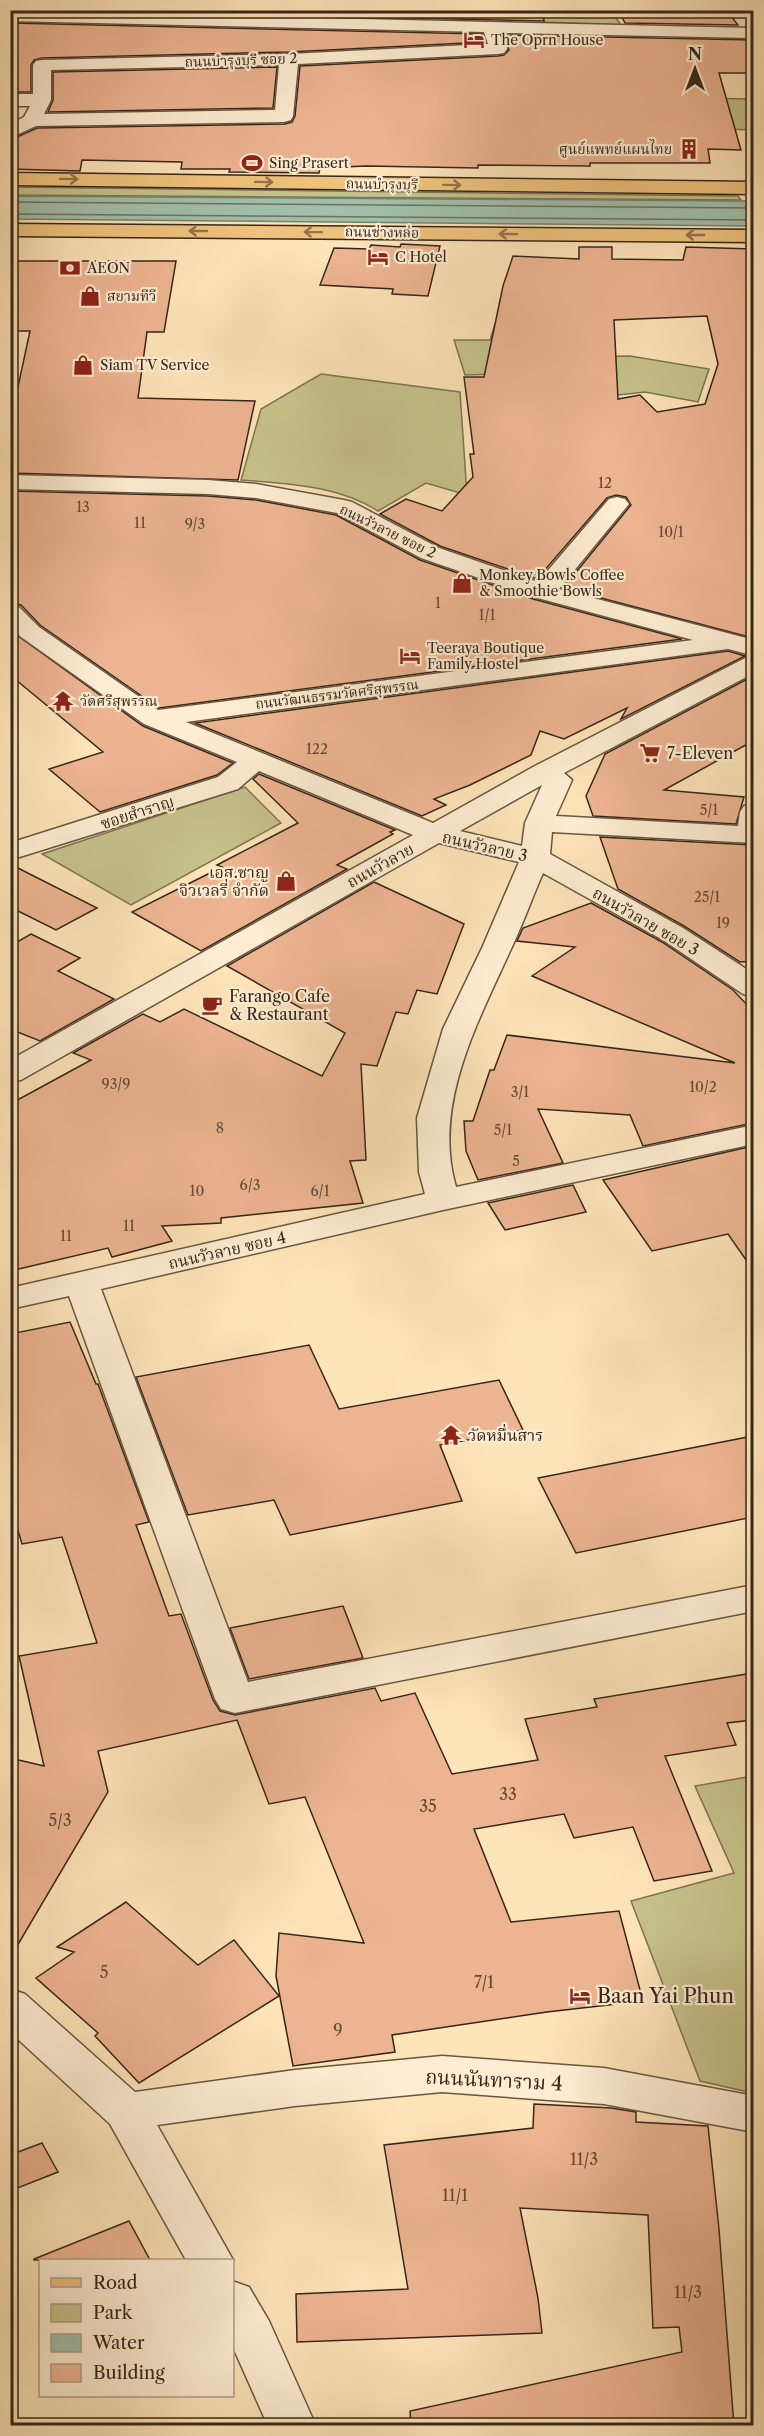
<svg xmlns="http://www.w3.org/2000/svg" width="764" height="2436" viewBox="0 0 764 2436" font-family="'Libre Caslon Text','Noto Serif Thai',serif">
	<rect width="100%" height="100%" fill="#fee4b9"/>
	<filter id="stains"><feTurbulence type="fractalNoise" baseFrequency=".00333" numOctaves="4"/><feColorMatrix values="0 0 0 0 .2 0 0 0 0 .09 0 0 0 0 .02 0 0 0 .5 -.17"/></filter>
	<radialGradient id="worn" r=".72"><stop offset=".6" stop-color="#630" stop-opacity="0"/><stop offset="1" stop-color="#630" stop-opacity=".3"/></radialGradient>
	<path fill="#c6c28b" stroke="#7e7452" stroke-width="1.5" d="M543 11H611L621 25 544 22Z
		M616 97 753 99V130L635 126Z
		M11 187 738 196 741 200 11 195Z
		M495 324 551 325 553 357 630 356 709 369 698 402 645 392 547 403 541 373 465 375 454 340H490Z
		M321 374 460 392 467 495 426 483 378 511C338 485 288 484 241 480L261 409Z
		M245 787 281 823 131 905 42 854Z
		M753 1776H754L753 2093 700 2081 631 1901 734 1873 695 1786Z"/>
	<path fill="#a1bfaa" stroke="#768270" stroke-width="1.5" d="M11 196 748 201 753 203 754 226 11 219Z"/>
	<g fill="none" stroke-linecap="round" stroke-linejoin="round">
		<path stroke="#6c7262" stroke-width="1.5" d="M10 202 754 208
			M10 214 754 220"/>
	</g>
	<path fill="#edb492" stroke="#362619" stroke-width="1.5" fill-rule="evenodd" d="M224 10H542L544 21 224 14Z
		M618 10H726L738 25 625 23Z
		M10 23 482 34 485 42 289 52 42 58 34 60 31 65V92H10Z
		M505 35 753 40V73H719L741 150 708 149 710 163H590V166L478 165V168L366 166 320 168 319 173 229 172 230 169H181L182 162 82 160 80 171 10 169V140L37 128 285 124 292 122 295 116 300 66 498 56 504 55 509 50Z
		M277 67 273 108 48 112 53 100V72Z
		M401 244 440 246 428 296 392 294 393 289 320 285 334 248 369 249 371 245 400 247Z
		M579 247H612V259L683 260 686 247 753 249V638L563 588 631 505 626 497 616 495 607 498 537 579 440 546 380 514 406 499 442 511 473 477 470 454H474L464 377H484L503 286 513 256 579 259ZM707 316 718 364 705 404 657 412 640 395 618 399 614 320Z
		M10 261H176L164 332H147L138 398 255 401 238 480 10 473V424L30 331H10Z
		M10 491 208 496 256 500 336 515 420 560 533 599 682 639 159 708 40 625 21 605 10 603Z
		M10 630 143 726 233 763 217 775 100 812 49 769 103 752 10 675Z
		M728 651 745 656 621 719 627 708 564 739 540 731 531 755 470 785 434 799 446 805 422 816 195 723Z
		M753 676V741L664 790 744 797 736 824 593 816 586 796 605 754Z
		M259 774 395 830 390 832 393 834 337 865 347 869 201 951 132 912 222 867 217 865 298 823 253 779Z
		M600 837 753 845V961L740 962 684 926 618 889Z
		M10 864 97 908 56 930 10 907Z
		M374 882 464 924 437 994 417 990 408 1014 396 1012 377 1066 361 1064 366 1160 350 1161 363 1203 221 1218V1223L162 1226 172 1241 112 1257 108 1248 10 1271V1104L91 1060 73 1053 143 1014 160 1022 184 1009 322 1076 345 1033 227 966Z
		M591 903 662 942 733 990 753 1011V1123L643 1146 630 1115 538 1109 563 1163 478 1180 466 1151 464 1121H473L490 1070H494L507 1035 735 1063 532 976 575 947 517 941 523 928Z
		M31 934 80 958 58 971 114 999 40 1041 10 1029V946Z
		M753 1146V1270L728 1234 652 1251 603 1180Z
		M573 1185 586 1212 505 1230 488 1203Z
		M70 1322 96 1384H98L149 1522 136 1525 169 1616 181 1614 213 1700 220 1711 235 1715 375 1688 381 1701 415 1693 452 1774 538 1760 525 1719 597 1707 594 1699 753 1673V1720L727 1723 736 1745 665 1756 712 1871 654 1881 633 1827 574 1838 564 1814 474 1829 511 1922 619 1911 643 2001 547 2012 392 2035 395 2052 293 2066 276 1976 279 1933 364 1943 305 1797 269 1804 237 1720 98 1751 108 1792 10 1958V1758L44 1766 19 1656 97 1643 62 1537 22 1544 10 1503V1334Z
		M309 1345 339 1409 499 1380 523 1430 440 1445 462 1501 290 1535 274 1500 188 1515 136 1377Z
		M753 1436V1517L576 1553 538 1478Z
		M343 1606 363 1658 249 1679 230 1628Z
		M126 1902 198 1965 234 1940 279 1996 139 2083 95 2036 98 2033 36 1978 74 1952 57 1947Z
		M534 2104 611 2108 636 2112V2122L708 2126 719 2229 734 2426H411L410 2411 682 2352 679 2327 653 2328 648 2215 520 2208 538 2298 542 2333 297 2342 296 2294 408 2289 384 2145 533 2128Z
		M42 2143 58 2172 10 2191V2155Z
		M129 2221 150 2260H34V2259Z"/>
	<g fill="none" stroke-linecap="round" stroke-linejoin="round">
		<g stroke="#685641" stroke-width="3">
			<path id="minor" d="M10 11 753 28 754 38 502 33 507 49 504 53 498 54 298 64 293 116 291 120 284 122 36 126 10 138V124L24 117 30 106H10V94H33V65L36 61 42 60 289 54 488 44 484 32 10 21ZM279 65 275 110 44 114 51 100V70Z
				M10 475 208 480 256 484 344 500 352 502 439 548 538 582 609 499 617 497 625 499 629 504 559 589 754 640V673L564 773 572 780 556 816 738 826 740 812 744 806 754 804V843L552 832 550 854 683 928 754 974V997L743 994 663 940 543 873C532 898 523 924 511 949 478 1022 432 1105 456 1187L754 1125V1144L443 1210 101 1289 248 1682 754 1585V1611L235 1713 221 1709 215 1699 69 1296 10 1309V1288L425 1194 419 1172 417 1118 443 1029 482 948 519 862 439 843 21 1080 10 1082V1060L413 835 259 771 238 789 10 860V843L218 777 237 762 144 724 21 637 10 627V605L19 607 39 627 158 710 693 640 534 597 421 558 337 513 256 498 208 494 10 489ZM728 649 751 655 533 767 433 823 186 722ZM542 785 525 823 522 846 460 831Z
				M10 1989 25 1994 135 2092 295 2070 442 2056 604 2068 754 2096V2132L604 2104 442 2092 295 2106 157 2125 233 2260H186L110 2124 10 2032Z
				M232 2281 249 2287 269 2321 316 2426H268L232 2345Z"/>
		</g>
		<g stroke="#362619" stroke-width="3">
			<path id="major" d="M10 173 754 182V194L10 185Z
				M10 224 754 230V242L10 236Z"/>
		</g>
		<use href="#minor" fill="#feedd2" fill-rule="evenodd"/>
		<use href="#major" fill="#efc27c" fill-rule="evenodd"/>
	</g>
	<defs><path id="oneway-shaft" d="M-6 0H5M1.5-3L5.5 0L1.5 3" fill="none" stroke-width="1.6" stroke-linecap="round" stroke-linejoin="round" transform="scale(1.5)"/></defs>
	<g stroke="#92744a">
		<use href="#oneway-shaft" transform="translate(69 179) rotate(1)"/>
		<use href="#oneway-shaft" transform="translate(264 182) rotate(1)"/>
		<use href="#oneway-shaft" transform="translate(452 185) rotate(1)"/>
		<use href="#oneway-shaft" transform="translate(198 231) rotate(-180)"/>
		<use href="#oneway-shaft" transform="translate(313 232) rotate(-179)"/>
		<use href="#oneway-shaft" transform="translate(508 234) rotate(-179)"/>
		<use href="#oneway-shaft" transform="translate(695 235) rotate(-180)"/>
	</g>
	<defs>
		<g id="hotel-bare" transform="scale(1.62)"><path d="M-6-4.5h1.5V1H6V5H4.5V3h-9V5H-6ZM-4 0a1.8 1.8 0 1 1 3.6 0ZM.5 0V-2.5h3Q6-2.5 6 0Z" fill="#8f2418" stroke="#feedd2" stroke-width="2.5" paint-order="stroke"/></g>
		<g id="building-bare" transform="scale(1.62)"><path d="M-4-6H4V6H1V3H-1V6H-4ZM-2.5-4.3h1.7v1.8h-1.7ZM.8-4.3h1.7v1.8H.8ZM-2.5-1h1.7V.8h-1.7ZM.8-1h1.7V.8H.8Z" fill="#8f2418" stroke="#feedd2" stroke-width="2.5" paint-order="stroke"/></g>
		<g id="stadium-bare" transform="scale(1.62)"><path d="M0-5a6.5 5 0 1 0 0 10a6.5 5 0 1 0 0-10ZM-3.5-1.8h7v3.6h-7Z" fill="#8f2418" stroke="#feedd2" stroke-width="2.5" paint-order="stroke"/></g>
		<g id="bank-bare" transform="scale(1.62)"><path d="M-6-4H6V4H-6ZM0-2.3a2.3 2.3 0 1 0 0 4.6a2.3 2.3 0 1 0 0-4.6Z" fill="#8f2418" stroke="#feedd2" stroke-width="2.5" paint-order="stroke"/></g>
		<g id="shop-bare" transform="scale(1.62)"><path d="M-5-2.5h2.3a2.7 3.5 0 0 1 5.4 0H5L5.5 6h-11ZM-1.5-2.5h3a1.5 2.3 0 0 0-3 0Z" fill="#8f2418" stroke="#feedd2" stroke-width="2.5" paint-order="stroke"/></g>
		<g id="temple-bare" transform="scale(1.62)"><path d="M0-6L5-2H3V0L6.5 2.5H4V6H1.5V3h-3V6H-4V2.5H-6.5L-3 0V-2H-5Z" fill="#8f2418" stroke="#feedd2" stroke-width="2.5" paint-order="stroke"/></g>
		<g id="supermarket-bare" transform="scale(1.62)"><path d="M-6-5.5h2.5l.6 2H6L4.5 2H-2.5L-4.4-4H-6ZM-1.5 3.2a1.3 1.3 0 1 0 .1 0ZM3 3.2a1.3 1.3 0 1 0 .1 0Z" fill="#8f2418" stroke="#feedd2" stroke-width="2.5" paint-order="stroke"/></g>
		<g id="cafe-bare" transform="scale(1.62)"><path d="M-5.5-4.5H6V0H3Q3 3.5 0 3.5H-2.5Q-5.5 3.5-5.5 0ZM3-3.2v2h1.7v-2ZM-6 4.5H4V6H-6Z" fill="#8f2418" stroke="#feedd2" stroke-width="2.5" paint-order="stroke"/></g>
	</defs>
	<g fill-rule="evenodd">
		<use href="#hotel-bare" x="474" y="40"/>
		<use href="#building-bare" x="689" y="149"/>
		<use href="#stadium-bare" x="252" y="163"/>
		<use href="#hotel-bare" x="378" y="257"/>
		<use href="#bank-bare" x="70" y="268"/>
		<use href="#shop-bare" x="90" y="296"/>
		<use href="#shop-bare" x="83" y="365"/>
		<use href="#shop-bare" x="462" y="583"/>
		<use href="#hotel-bare" x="410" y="656"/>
		<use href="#temple-bare" x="63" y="701"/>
		<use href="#supermarket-bare" x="650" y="753"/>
		<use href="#shop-bare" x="286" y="881"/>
		<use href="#cafe-bare" x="212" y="1005"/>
		<use href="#temple-bare" x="451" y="1435"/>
		<use href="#hotel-bare" x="580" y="1996"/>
	</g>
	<g text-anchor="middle" stroke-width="4.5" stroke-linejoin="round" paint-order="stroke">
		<g font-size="14" fill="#362619" stroke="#feedd2" text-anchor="start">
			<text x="491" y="45">The Oprn House</text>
			<text x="672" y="154" text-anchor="end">ศูนย์แพทย์แผนไทย</text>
			<text x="269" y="168">Sing Prasert</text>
			<text x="395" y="262">C Hotel</text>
			<text x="87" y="273">AEON</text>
			<text x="107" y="301">สยามทีวี</text>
			<text x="100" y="370">Siam TV Service</text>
			<text x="479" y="580">Monkey Bowls Coffee<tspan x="479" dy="16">&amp; Smoothie Bowls</tspan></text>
			<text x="427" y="653">Teeraya Boutique<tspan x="427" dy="16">Family Hostel</tspan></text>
			<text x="80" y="706">วัดศรีสุพรรณ</text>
		</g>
		<g font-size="14" fill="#362619" stroke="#feedd2">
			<text transform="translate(241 60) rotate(-2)" y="5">ถนนบำรุงบุรี ซอย 2</text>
			<text transform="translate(382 184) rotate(1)" y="5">ถนนบำรุงบุรี</text>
			<text transform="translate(382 232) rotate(1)" y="5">ถนนช่างหล่อ</text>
			<text transform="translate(388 531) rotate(26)" y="5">ถนนวัวลาย ซอย 2</text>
			<text transform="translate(337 694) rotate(-7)" y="5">ถนนวัฒนธรรมวัดศรีสุพรรณ</text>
		</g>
		<g font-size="14" fill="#644a37">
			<text x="605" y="488">12</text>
			<text x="83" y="512">13</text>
			<text x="140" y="528">11</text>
			<text x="195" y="529">9/3</text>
			<text x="671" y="537">10/1</text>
			<text x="438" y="608">1</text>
			<text x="487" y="620">1/1</text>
			<text x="317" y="754">122</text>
			<text x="709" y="815">5/1</text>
			<text x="707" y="902">25/1</text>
			<text x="723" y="928">19</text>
			<text x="116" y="1089">93/9</text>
			<text x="703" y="1092">10/2</text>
			<text x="520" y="1097">3/1</text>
			<text x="220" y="1133">8</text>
			<text x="503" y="1135">5/1</text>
			<text x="516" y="1166">5</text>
			<text x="250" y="1190">6/3</text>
			<text x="197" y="1196">10</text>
			<text x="320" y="1196">6/1</text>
			<text x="129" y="1231">11</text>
			<text x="66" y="1241">11</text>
		</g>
		<g font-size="16" fill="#362619" stroke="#feedd2" text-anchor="start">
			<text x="667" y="759">7-Eleven</text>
			<text x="269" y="878" text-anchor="end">เอส.ชาญ<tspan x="269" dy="18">จิวเวลรี่ จำกัด</tspan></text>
			<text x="229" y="1002">Farango Cafe<tspan x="229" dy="18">&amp; Restaurant</tspan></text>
			<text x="468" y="1441">วัดหมื่นสาร</text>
		</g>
		<g font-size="16" fill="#362619" stroke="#feedd2">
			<text transform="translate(137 812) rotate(-18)" y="6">ซอยสำราญ</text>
			<text transform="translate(485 846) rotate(13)" y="6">ถนนวัวลาย 3</text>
			<text transform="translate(380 865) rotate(-29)" y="6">ถนนวัวลาย</text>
			<text transform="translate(646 921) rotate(30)" y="6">ถนนวัวลาย ซอย 3</text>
			<text transform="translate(227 1250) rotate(-13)" y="6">ถนนวัวลาย ซอย 4</text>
		</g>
		<g font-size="16" fill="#644a37">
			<text x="508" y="1800">33</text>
			<text x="428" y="1812">35</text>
			<text x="60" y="1826">5/3</text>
			<text x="104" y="1978">5</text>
			<text x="484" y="1988">7/1</text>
			<text x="338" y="2036">9</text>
			<text x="584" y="2165">11/3</text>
			<text x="455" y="2201">11/1</text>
			<text x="688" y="2298">11/3</text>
		</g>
		<g font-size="20" fill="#362619" stroke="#feedd2" text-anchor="start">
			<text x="597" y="2003">Baan Yai Phun</text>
		</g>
		<g font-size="20" fill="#362619" stroke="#feedd2">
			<text transform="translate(494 2080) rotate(3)" y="7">ถนนนันทาราม 4</text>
		</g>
	</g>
	<rect width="764" height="2436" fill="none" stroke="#fee4b9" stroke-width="36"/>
	<rect x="12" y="12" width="740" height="2412" fill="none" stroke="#362619" stroke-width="3"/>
	<rect x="18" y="18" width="728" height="2400" fill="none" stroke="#362619" stroke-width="1.5"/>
	<rect x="39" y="2259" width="195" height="138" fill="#feedd2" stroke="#ae9d88" stroke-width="1.5"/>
	<rect x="51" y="2278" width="30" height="9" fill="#efc27c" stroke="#ae9d88" stroke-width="1.5"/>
	<text x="93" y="2289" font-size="18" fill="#362619">Road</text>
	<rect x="51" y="2304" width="30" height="18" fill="#c6c28b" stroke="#ae9d88" stroke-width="1.5"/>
	<text x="93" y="2319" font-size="18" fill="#362619">Park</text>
	<rect x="51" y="2334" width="30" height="18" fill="#a1bfaa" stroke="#ae9d88" stroke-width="1.5"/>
	<text x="93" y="2349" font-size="18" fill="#362619">Water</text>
	<rect x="51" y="2364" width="30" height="18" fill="#edb492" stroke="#ae9d88" stroke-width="1.5"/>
	<text x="93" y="2379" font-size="18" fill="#362619">Building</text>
	<g transform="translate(695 69)" stroke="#feedd2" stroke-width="4.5" paint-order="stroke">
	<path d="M0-4.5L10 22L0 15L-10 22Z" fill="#362619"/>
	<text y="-9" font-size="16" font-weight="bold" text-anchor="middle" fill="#362619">N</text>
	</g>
	<rect width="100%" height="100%" filter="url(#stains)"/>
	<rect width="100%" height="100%" fill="url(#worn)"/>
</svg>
